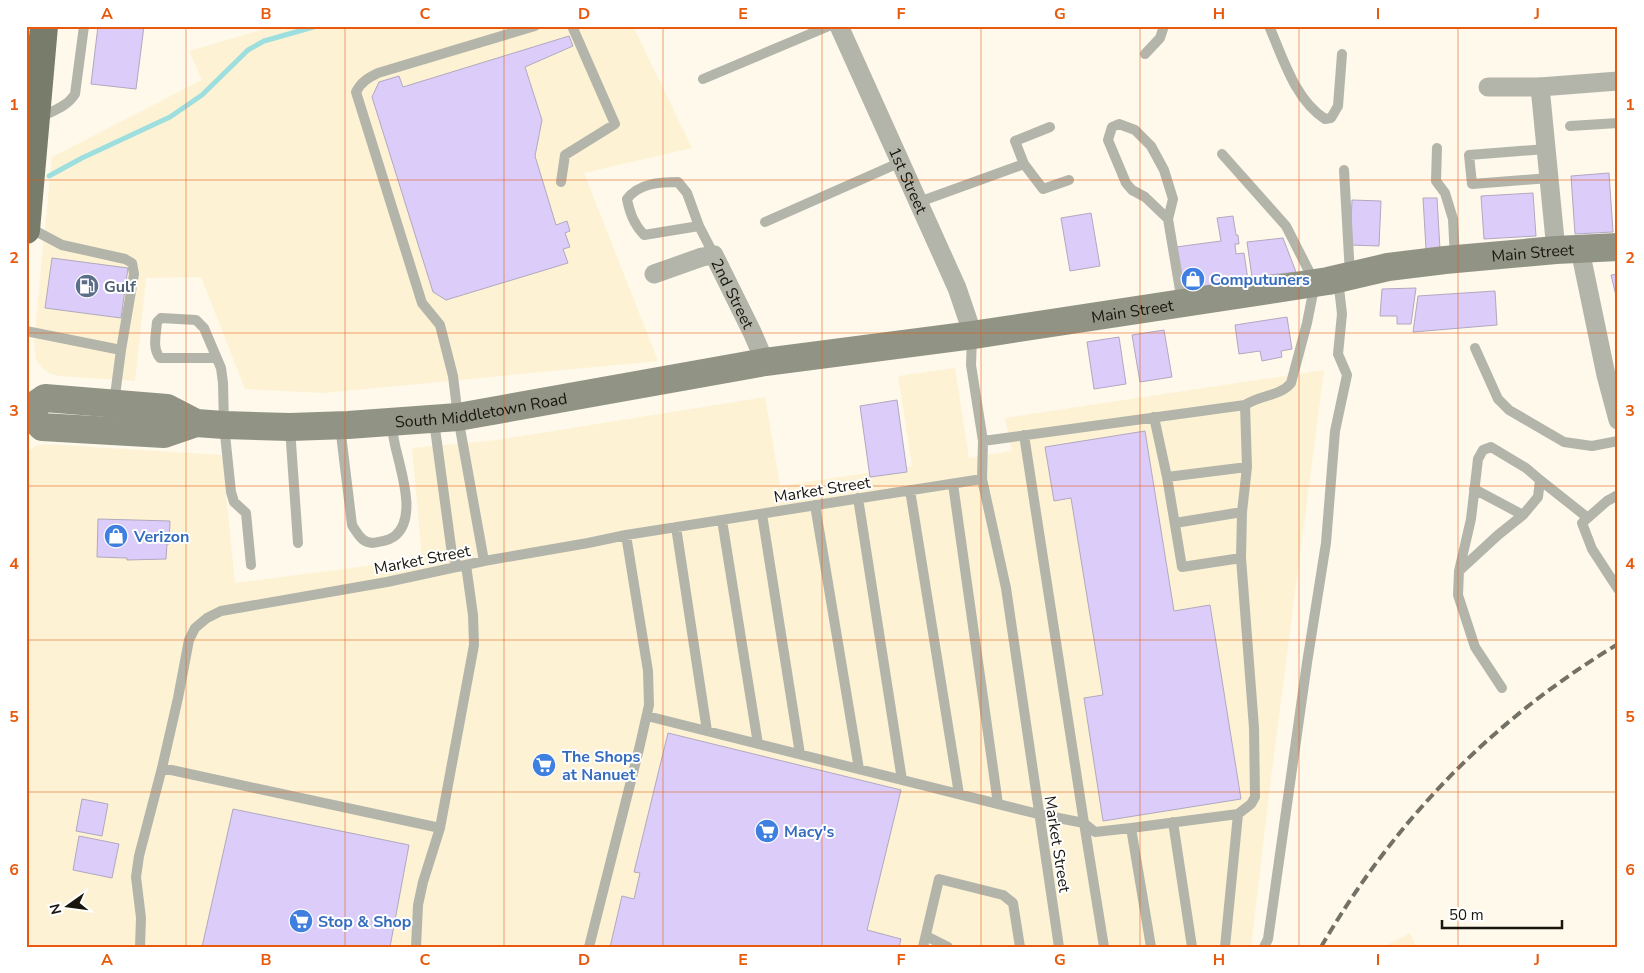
<svg xmlns="http://www.w3.org/2000/svg" width="1644" height="973" viewBox="0 0 1644 973" font-family="'Nunito Sans',sans-serif">
	<rect width="100%" height="100%" fill="#fef9eb"/>
	<path fill="#fdf2d3" d="M275 26H633L692 148 584 173 658 361 323 393 245 389 201 277 146 278 135 381 59 376 51 374 42 368 36 360 34 341 52 157 202 80 189 51Z
		M955 368 969 458 1012 451 1005 418 1324 370 1271 778 1251 947H26V454L35 446 45 444 222 455 235 583 422 559 412 448 497 440 765 397 780 486 912 466 898 376Z
		M1410 933 1416 947H1383Z"/>
	<g fill="none" stroke-linecap="round" stroke-linejoin="round">
		<path stroke="#9ddedf" stroke-width="5" d="M49 176 82 158 170 117 202 95 248 50 264 41 317 26"/>
	</g>
	<path fill="#dbccfa" stroke="#b0a9bf" d="M98 26H144L136 89 91 84Z
		M569 36 573 46 525 67 542 120 535 156 556 225 567 221 570 231 565 233 570 247 563 249 568 263 446 300 433 292 372 97 379 82 399 76 403 87Z
		M1609 173 1613 232 1575 234 1571 176Z
		M1533 193 1536 236 1484 239 1481 196Z
		M1423 198H1437L1440 249H1426Z
		M1352 200 1381 201 1379 246 1350 245Z
		M1091 213 1100 266 1070 271 1061 218Z
		M1233 216 1236 235H1238L1239 244H1235L1236 254 1244 253 1248 280 1182 290 1176 247 1221 241 1217 218Z
		M1283 238 1296 272 1252 277 1247 242Z
		M52 258 128 268 121 318 45 308Z
		M1618 274V304L1611 275Z
		M1416 288 1411 324H1397V316H1380L1382 289Z
		M1495 291 1497 325 1413 332 1418 296Z
		M1287 317 1292 349 1281 351 1282 357 1262 361 1260 351 1239 354 1235 325Z
		M1164 330 1172 377 1140 382 1132 335Z
		M1119 337 1126 384 1094 389 1087 342Z
		M897 400 907 472 870 477 860 406Z
		M1145 431 1174 611 1210 605 1241 799 1103 821 1084 698 1103 695 1071 498 1054 501 1045 447Z
		M98 519 170 521 169 544H167L166 559 127 560V558L97 557Z
		M668 733 901 790 867 930 901 939 899 947H610L622 896 634 899 640 873 634 872Z
		M82 799 108 804 102 836 76 831Z
		M233 809 409 845 390 947H202Z
		M79 836 119 844 112 878 73 870Z"/>
	<g fill="none" stroke-linecap="round" stroke-linejoin="round">
		<path stroke="#b3b5ab" stroke-width="10" d="M1269 26C1283 58 1295 100 1325 119L1331 118 1338 106 1342 54
			M1145 54 1160 38 1164 26
			M703 79 829 26
			M39 118C52 111 67 107 75 94L84 26
			M1570 126 1618 123
			M1050 127 1015 141 1024 164 1043 189 1069 180
			M1437 148 1436 181 1445 193 1453 219 1455 259
			M1546 149 1469 155 1472 184 1549 178
			M1222 154 1286 226 1315 283 1307 323 1291 383C1281 396 1259 395 1245 405
			M1344 170 1350 274
			M561 182 565 155 615 124 572 26
			M919 202 1024 164
			M1168 219 1145 197 1132 190 1126 183 1108 140 1112 127 1119 124 1135 130 1151 146 1164 170 1173 199 1168 219 1182 302
			M765 222 901 162
			M699 226 644 235C634 224 630 214 627 199 639 183 660 182 678 182L687 193 699 226 714 255
			M28 227 62 245 125 259 132 263 134 274 121 350
			M26 331 121 350 114 403
			M972 336 971 365 983 441 982 479 1006 588 1059 947
			M1475 348 1498 399 1509 410 1564 442 1592 446 1618 441
			M216 358H160C152 348 156 335 157 322L161 318 196 320 204 328 221 368 223 383 224 425 231 492 234 502 246 513 251 565
			M434 421 452 554 458 567
			M340 426 352 525C359 536 364 546 378 542 384 541 391 540 396 535 416 517 402 475 397 453 394 443 393 433 391 423
			M290 428 298 543
			M983 441 1245 405 1247 467 1242 512 1241 558 1182 567 1167 477 1154 417
			M1167 477 1247 467
			M1540 480 1588 518
			M953 484 998 804
			M1474 489 1523 515
			M910 490 959 794
			M1618 495 1607 501 1582 523 1592 549 1618 589
			M858 498 902 780
			M815 505 859 769
			M762 514 800 754
			M722 520 758 744
			M1175 523 1242 512
			M676 527 707 731
			M484 561 458 417 453 376 440 325 422 303 356 92C361 82 368 78 378 73L535 26
			M1459 571 1498 535 1523 515 1538 497 1540 480 1526 468 1491 447 1483 450 1478 459 1471 519 1459 571 1458 595 1475 647 1502 688
			M647 716 1038 814 1084 823 1024 435
			M162 768 440 828
			M1238 814 1251 804 1255 797 1254 728 1241 558
			M1173 822 1192 947
			M1084 823 1104 947
			M1084 823 1095 832 1131 828
			M926 936 948 947
			M140 947 141 918 136 877 139 856 162 768 178 698 189 640 195 628 207 618 221 611 387 582 484 561 588 543 626 535 982 479
			M416 947 418 905 423 882 440 828 474 645 473 615 466 565
			M589 947 639 749 649 705 648 671 626 535
			M923 947 939 879 1003 895 1013 903 1020 947
			M1151 947 1131 828 1238 814 1225 947
			M1264 947 1268 939 1307 663 1326 543 1335 431 1347 375 1338 354 1342 314 1338 279"/>
		<g stroke="#b3b5ab" stroke-width="19">
			<path id="s1" d="M839 26 957 288 973 335"/>
			<path d="M1488 87H1540L1618 81"/>
			<path d="M1540 87 1556 250"/>
			<path d="M1580 250 1606 375 1618 420"/>
			<path id="s2" d="M654 274 702 257 714 255 752 332 765 362"/>
		</g>
		<g stroke="#919485" stroke-width="28">
			<path d="M26 410 42 427 164 434 196 423"/>
			<path id="s3" d="M28 410 45 398 167 408 196 423 224 425 290 427 348 425 458 417 765 362 973 335 1328 281 1388 267 1445 260 1556 250 1618 247"/>
		</g>
		<path stroke="#787c6a" stroke-width="28" d="M26 230 44 26"/>
		<path stroke="#737065" stroke-width="4" stroke-dasharray="10 5" stroke-linecap="butt" d="M1321 947C1395 820 1492 720 1618 644"/>
	</g>
	<path fill="none" stroke="#e8590c" stroke-width="1" stroke-opacity="0.55" d="M186 26V947M345 26V947M504 26V947M663 26V947M822 26V947M981 26V947M1140 26V947M1299 26V947M1458 26V947M26 180H1618M26 333H1618M26 486H1618M26 640H1618M26 792H1618"/>
	<defs>
		<g id="shop-disc" transform="scale(1.25)"><circle r="9.5" fill="#3f7fe0" stroke="#fff"/><path d="M-5-2.5h2.3a2.7 3.5 0 0 1 5.4 0H5L5.5 6h-11ZM-1.5-2.5h3a1.5 2.3 0 0 0-3 0Z" fill="#fff"/></g>
		<g id="fuel-disc" transform="scale(1.25)"><circle r="9.5" fill="#5c6f8a" stroke="#fff"/><path d="M-5.5-6h7V0h2V4h1.3V-2.5L3-4.5l.8-.8L6-3V5H2.5V1h-1V6h-7ZM-4.2-4.7v3.2H.2V-4.7Z" fill="#fff"/></g>
		<g id="supermarket-disc" transform="scale(1.25)"><circle r="9.5" fill="#3f7fe0" stroke="#fff"/><path d="M-6-5.5h2.5l.6 2H6L4.5 2H-2.5L-4.4-4H-6ZM-1.5 3.2a1.3 1.3 0 1 0 .1 0ZM3 3.2a1.3 1.3 0 1 0 .1 0Z" fill="#fff"/></g>
	</defs>
	<g fill-rule="evenodd">
		<use href="#shop-disc" x="1193" y="279"/>
		<use href="#fuel-disc" x="87" y="286"/>
		<use href="#shop-disc" x="116" y="536"/>
		<use href="#supermarket-disc" x="544" y="765"/>
		<use href="#supermarket-disc" x="767" y="831"/>
		<use href="#supermarket-disc" x="301" y="921"/>
	</g>
	<g text-anchor="middle" stroke-width="4" stroke-linejoin="round" paint-order="stroke">
		<g font-size="16" fill="#19160d" stroke="#fff">
			<text dy="6" stroke="none"><textPath href="#s1" startOffset="169">1st Street</textPath></text>
			<text dy="6" stroke="none"><textPath href="#s3" startOffset="1526">Main Street</textPath></text>
			<text dy="6" stroke="none"><textPath href="#s2" startOffset="106">2nd Street</textPath></text>
			<text dy="6" stroke="none"><textPath href="#s3" startOffset="1121">Main Street</textPath></text>
			<text dy="6" stroke="none"><textPath href="#s3" startOffset="462">South Middletown Road</textPath></text>
			<text transform="translate(822 489) rotate(-9)" y="6">Market Street</text>
			<text transform="translate(422 559) rotate(-11)" y="6">Market Street</text>
			<text transform="translate(1058 844) rotate(81)" y="6">Market Street</text>
		</g>
		<g font-size="16" font-weight="bold" fill="#366cbe" stroke="#fff" text-anchor="start">
			<text x="1210" y="285">Computuners</text>
			<text x="134" y="542">Verizon</text>
			<text x="562" y="762">The Shops<tspan x="562" dy="18">at Nanuet</tspan></text>
			<text x="784" y="837">Macy's</text>
			<text x="318" y="927">Stop &amp; Shop</text>
		</g>
		<g font-size="16" font-weight="bold" fill="#4e5e75" stroke="#fff" text-anchor="start">
			<text x="104" y="292">Gulf</text>
		</g>
	</g>
	<rect width="1644" height="973" fill="none" stroke="#ffffff" stroke-width="55"/>
	<g transform="translate(68 906) rotate(256)" stroke="#ffffff" stroke-width="4" paint-order="stroke">
	<path d="M0-4L9 19L0 12L-9 19Z" fill="#19160d"/>
	<text y="-8" font-size="14" font-weight="bold" text-anchor="middle" fill="#19160d">N</text>
	</g>
	<path d="M1442 920v8h120v-8" fill="none" stroke="#19160d" stroke-width="2.5"/>
	<text x="1449" y="920" font-size="15" fill="#19160d" stroke="#ffffff" stroke-width="4" paint-order="stroke">50 m</text>
	<rect x="28" y="28" width="1588" height="918" fill="none" stroke="#e8590c" stroke-width="2"/>
	<g font-size="16" text-anchor="middle" font-weight="bold" fill="#e8590c">
		<text x="107" y="19">A</text>
		<text x="266" y="19">B</text>
		<text x="425" y="19">C</text>
		<text x="584" y="19">D</text>
		<text x="743" y="19">E</text>
		<text x="901" y="19">F</text>
		<text x="1060" y="19">G</text>
		<text x="1219" y="19">H</text>
		<text x="1378" y="19">I</text>
		<text x="1537" y="19">J</text>
		<text x="14" y="110">1</text>
		<text x="1630" y="110">1</text>
		<text x="14" y="263">2</text>
		<text x="1630" y="263">2</text>
		<text x="14" y="416">3</text>
		<text x="1630" y="416">3</text>
		<text x="14" y="569">4</text>
		<text x="1630" y="569">4</text>
		<text x="14" y="722">5</text>
		<text x="1630" y="722">5</text>
		<text x="14" y="875">6</text>
		<text x="1630" y="875">6</text>
		<text x="107" y="965">A</text>
		<text x="266" y="965">B</text>
		<text x="425" y="965">C</text>
		<text x="584" y="965">D</text>
		<text x="743" y="965">E</text>
		<text x="901" y="965">F</text>
		<text x="1060" y="965">G</text>
		<text x="1219" y="965">H</text>
		<text x="1378" y="965">I</text>
		<text x="1537" y="965">J</text>
	</g>
</svg>
